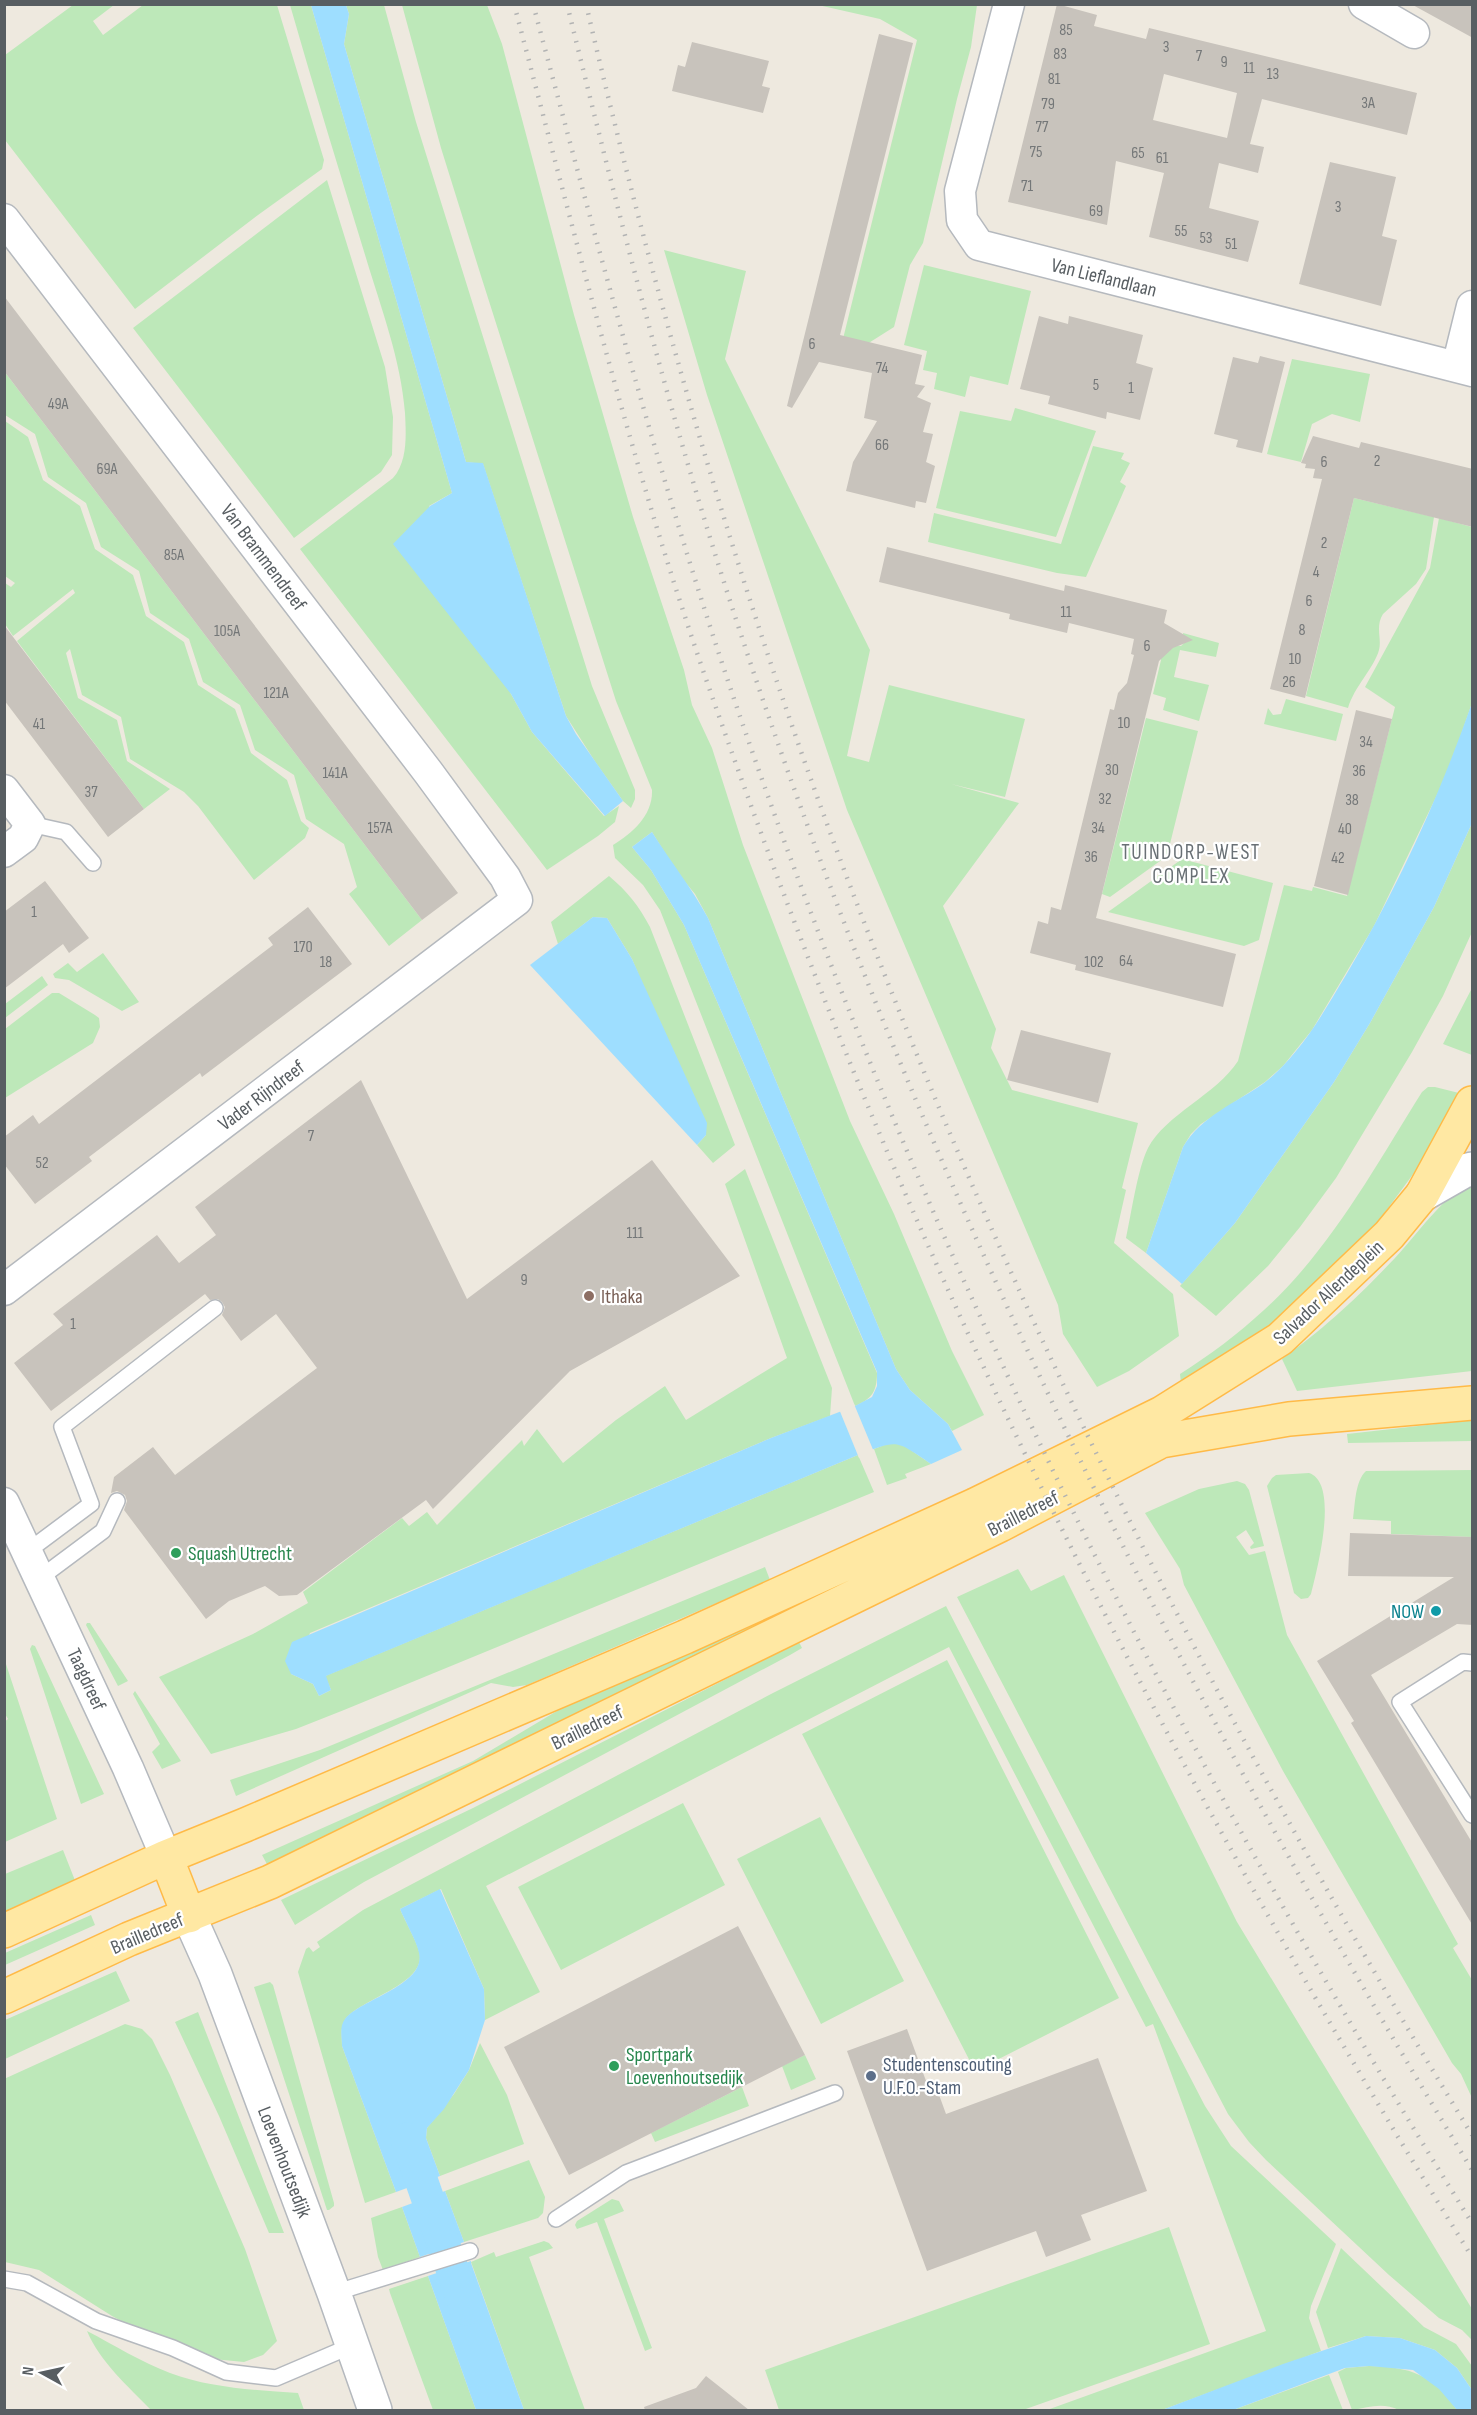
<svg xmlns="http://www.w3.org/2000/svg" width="1477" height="2415" viewBox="0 0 1477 2415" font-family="'Sofia Sans Condensed',sans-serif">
	<rect width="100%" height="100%" fill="#eee9df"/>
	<path fill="#bde8b9" d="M73 5H114L93 21 103 35 143 5H277L324 160 322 169 258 215 135 309 5 140V55Z
		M290 5H311L452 493 429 506 511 694 532 732 604 816 619 806 615 822 598 836 547 870 300 549 393 478C408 461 406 434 405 413 401 360 381 308 366 258 340 173 314 89 290 5Z
		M346 5H384L416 122 592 686 635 790V799L631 808 623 801 596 763 566 716 483 464 466 462 344 44 349 14Z
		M402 5H487L502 44 574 315 633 517 684 670 692 705 712 748 743 845 850 1121 894 1214 952 1351 984 1415 952 1431 948 1424 910 1390 896 1369 708 918 695 894 676 871 652 832 632 847 651 870 684 925 877 1373C877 1391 872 1399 855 1406L660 910 643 885 615 858 613 845C633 833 653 815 652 790L616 701 481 276 441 148Z
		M818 5H977L971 47 957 99 923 243 910 265 894 327 837 363 917 40 880 19Z
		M327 180 385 367 393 417 392 455 381 472 294 538 133 328Z
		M664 250 746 271 725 359 870 650 847 756 869 762 889 685 1025 719 1005 797 951 784 1019 803 943 906 996 1029 991 1048 1012 1090 1138 1123 1122 1188 1126 1190 1114 1243 1173 1294 1179 1336 1129 1371 1097 1387 1063 1334 1058 1305 847 810 707 395Z
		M924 265 1031 291 1008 385 970 376 965 397 934 389 937 373 923 370 927 351 904 345Z
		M1292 359 1370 374 1360 422 1332 414 1312 424 1301 462 1267 454Z
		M4 371 422 920 389 946 349 894 357 887 344 844 306 819 294 775 255 750 240 705 203 682 189 639 150 613 139 571 101 547 86 503 48 477 35 434 5 415Z
		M1015 408 1096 431 1056 537 936 508 960 411 1011 421Z
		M5 421 28 437 43 480 80 506 95 549 133 575 146 616 184 642 198 685 235 709 251 753 287 780 301 821 309 828 305 838 254 880 198 806 184 792 130 759 121 717 82 695 70 649 66 653 78 698 117 720 127 761 170 789 144 809 17 641 75 593 73 589 13 636 5 624V583L11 587 15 583 5 576Z
		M1093 446 1124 453 1121 459 1130 463 1120 482 1126 486 1086 577 1057 573 928 542 934 513 1061 544Z
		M1354 498 1434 517 1426 569 1416 584 1383 614C1375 627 1382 638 1379 650 1374 668 1354 687 1348 708L1306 696Z
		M1439 518 1472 527V703L1449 770 1374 926 1312 1030 1283 1066 1265 1082 1201 1124 1191 1134 1183 1147 1146 1253 1126 1238C1131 1215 1138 1167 1148 1148 1165 1115 1217 1094 1238 1061L1284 885 1312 891 1313 887 1347 896 1395 707 1365 687 1430 568Z
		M1183 633 1219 643 1216 657 1180 650 1174 677 1209 685 1199 721 1163 710 1166 698 1153 694 1161 660 1160 643 1181 646 1184 643Z
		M1286 699 1343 714 1336 741 1264 724 1268 708 1273 715 1281 714Z
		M1146 718 1198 731 1167 856 1110 897 1102 894Z
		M1472 823V932L1443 996 1412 1052 1336 1178 1300 1227 1268 1266 1216 1316 1180 1286 1235 1223 1334 1082 1370 1023 1434 907Z
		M1182 859 1273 883 1259 940 1244 946 1108 912Z
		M609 876C627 891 639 906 650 927L735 1145 713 1163 697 1145 706 1135 632 959 607 918 593 917 558 944 551 922Z
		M103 953 139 1002 122 1011 69 980 55 978 53 974 68 963 77 972Z
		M42 976 48 985 5 1018V1004Z
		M1472 988V1055L1443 1044Z
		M52 993H59L95 1015 99 1018 100 1027 93 1043 5 1098V1029Z
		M1428 1087H1435L1459 1093 1422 1162 1369 1234 1282 1318 1181 1383 1180 1374C1210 1355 1238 1334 1264 1310 1330 1250 1375 1167 1422 1092Z
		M745 1169 832 1388 830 1416 771 1438 310 1633 291 1674 313 1684 319 1696 331 1690 325 1676 858 1455 874 1492 344 1710 296 1729 211 1754 159 1677 253 1634 308 1603 303 1592 402 1518 409 1526 427 1512 437 1525 522 1440 524 1446 537 1429 563 1463 616 1420 665 1386 686 1420 787 1358 725 1184Z
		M1472 1181V1371L1297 1391 1282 1359C1326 1327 1357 1298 1395 1258 1420 1231 1440 1200 1472 1181Z
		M1472 1420V1441L1348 1443 1347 1434Z
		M892 1442 905 1446 931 1464 905 1474 907 1478 887 1485 874 1449Z
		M1472 1470V1537L1391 1534V1521L1353 1519C1355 1505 1355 1481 1366 1471Z
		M1309 1473C1340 1483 1317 1570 1311 1594L1308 1598 1301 1599 1294 1593 1267 1486 1272 1478 1276 1475Z
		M1237 1481 1245 1484 1249 1490 1264 1546 1251 1549 1250 1547 1254 1543 1246 1530 1236 1537 1249 1555 1265 1551 1287 1635 1458 1944 1453 1948 1472 1980V2098L1461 2074 1452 2063 1283 1771 1184 1585 1180 1569 1145 1513 1199 1489Z
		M1017 1502 268 1866 262 1855 473 1761 567 1705Z
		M765 1567 770 1580 527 1685 513 1687 491 1683 236 1796 230 1780 320 1750Z
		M1018 1569 1031 1591 1064 1575 1237 1922 1472 2309V2340L1462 2330 1439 2318 1389 2275 1266 2160 1249 2142 1228 2114 957 1597Z
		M946 1606 1205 2106 1231 2146 1336 2244 1311 2306 1309 2318 1321 2351 1162 2410H1047L1266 2331 1153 2024 1146 2027 949 1647 486 1886 540 1992 485 2020 484 1989 441 1889 400 1909C406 1923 415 1938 419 1951 429 1984 359 1999 345 2020 340 2028 342 2037 342 2046L396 2192 365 2203 298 1972 306 1949 309 1947 313 1952 320 1947 317 1942 363 1910 771 1694Z
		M87 1623H90L128 1681 118 1686 86 1625Z
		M799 1642 802 1648 790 1655 364 1882 295 1925 281 1900 473 1808Z
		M32 1645 35 1646 104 1794 81 1804 30 1649Z
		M4 1658 57 1819 5 1842 4 1722 8 1719 5 1714Z
		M947 1660 1119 1998 975 2071 802 1734Z
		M135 1691 181 1761 162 1769 152 1752 160 1744 133 1694Z
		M683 1803 725 1885 561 1970 518 1887Z
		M820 1817 904 1981 821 2024 737 1859Z
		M63 1850 76 1883 5 1913V1874Z
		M91 1915 95 1925 5 1965V1953Z
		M116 1971 130 2001 5 2059V2020Z
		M270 1982 273 1985 334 2203V2206L329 2210H327L254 1987Z
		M198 2012 284 2233H269L219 2116 175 2022Z
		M125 2024 142 2029 152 2039 170 2075 245 2249 277 2341 263 2355 244 2362 213 2359 157 2340 112 2316 39 2270 5 2262 4 2079Z
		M480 2043 507 2095 524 2144 440 2176 426 2138 427 2128 454 2094 469 2070Z
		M805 2055 816 2079 791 2090 782 2066Z
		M742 2087 749 2106 655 2142 651 2133Z
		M529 2160 545 2197 543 2213 538 2218 464 2242 445 2191Z
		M612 2199 619 2201 624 2211 604 2219 652 2348 645 2351 597 2222 577 2229 575 2225 577 2221Z
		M402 2207 420 2257 383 2270 378 2257 371 2218Z
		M1169 2227 1210 2344 1023 2410H779L765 2370Z
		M544 2241 549 2243 553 2248 529 2257 585 2410H524L471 2262 494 2252 496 2257Z
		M1341 2248 1424 2327 1456 2344 1472 2366V2390L1457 2368 1435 2350 1400 2338 1366 2336 1328 2348 1316 2312Z
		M428 2276 476 2410H433L390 2293 389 2289Z
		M87 2331C114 2345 141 2362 170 2373 210 2388 255 2390 298 2393L304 2410H151C128 2386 100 2362 87 2331Z
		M1369 2366C1410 2367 1433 2374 1457 2410H1399C1383 2402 1369 2407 1352 2410L1338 2372 1346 2368Z
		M1329 2375 1343 2410H1233Z"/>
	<path fill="#9edeff" d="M311 5H346L349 14 344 44 466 462 483 463 566 716 576 734 623 801 605 816 532 732 511 694 393 544 430 506 452 493Z
		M1472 703V823L1434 907 1370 1023 1334 1082 1235 1223 1182 1284 1146 1253 1183 1147C1201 1116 1236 1103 1264 1083 1276 1074 1287 1062 1296 1051 1316 1027 1330 1001 1346 975 1397 889 1439 797 1472 703Z
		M652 832C670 861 692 888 708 918L896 1369 910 1390 948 1424 962 1450 931 1464C894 1439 899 1440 858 1455L326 1676 331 1690 319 1696 313 1684 291 1674 285 1661 292 1642 771 1438 855 1406 872 1397 877 1386V1372L684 925 651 870 632 847Z
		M593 917 607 918 632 959 707 1123 706 1135 697 1145 530 965Z
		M440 1889 484 1989 485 2020 469 2070 444 2109 427 2128 426 2138 440 2176 396 2192 342 2046C342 2037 339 2027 345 2019 361 1999 426 1985 419 1953 418 1944 404 1919 400 1909Z
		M445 2191 464 2242 420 2257 402 2207Z
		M471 2261V2263L524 2410H476L428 2276Z
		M1366 2336 1400 2338 1435 2350 1457 2368 1472 2390V2410H1457L1439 2389 1413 2370 1369 2366 1345 2368 1233 2410H1162L1283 2364Z"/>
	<path fill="#eee9df" d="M854 1404 874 1452 859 1458 839 1409Z"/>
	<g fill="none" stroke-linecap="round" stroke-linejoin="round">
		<path stroke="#9edeff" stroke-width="33" d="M407 2139 466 2309"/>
	</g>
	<path fill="#c8c3bc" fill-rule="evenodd" d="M1057 4 1097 15 1094 26 1146 39 1149 28 1417 93 1407 135 1262 99 1250 144 1264 147 1258 173 1219 163 1209 208 1259 221 1248 262 1149 237 1164 173 1116 161 1107 225 1008 202ZM1164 74 1237 93 1227 138 1153 120Z
		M1411 4H1473V38Z
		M879 34 913 43 840 335 922 355 915 384 925 386 917 397 931 403 923 432 933 434 926 462 935 466 926 503 916 501 915 508 846 491 853 462 877 421 864 418 872 373 819 362 792 408 787 406Z
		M692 42 769 61 762 86 770 88 763 113 672 91 678 65 685 67Z
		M1330 162 1396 177 1382 236 1397 240 1381 306 1299 284Z
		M4 296 458 893 422 920 4 371Z
		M1039 316 1068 324 1069 316 1143 335 1136 363 1153 368 1140 420 1107 412 1106 419 1048 404 1050 396 1020 389Z
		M1260 356 1285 362 1262 453 1236 447 1238 440 1214 434 1233 357 1258 363Z
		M1313 436 1359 448 1361 442 1473 469V527L1354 498 1305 698 1270 689 1322 479 1313 478 1315 469 1305 468 1306 464 1301 463Z
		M887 547 1064 591 1065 585 1167 610 1164 623 1193 640 1173 648 1159 661 1096 918 1236 954 1223 1007 1075 970 1076 965 1030 953 1038 921 1048 924 1051 907 1061 910 1110 709 1114 710 1118 693 1127 683 1134 655 1131 654 1134 639 1069 623 1067 633 1009 619 1010 614 879 582Z
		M4 625 144 809 108 837 4 700Z
		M1356 710 1392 719 1348 895 1314 886Z
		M45 881 89 938 69 953 63 944 4 989V912Z
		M308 907 352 964 202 1077 200 1073 89 1157 92 1161 35 1204 4 1164V1137L33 1115 39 1124 273 945 268 938Z
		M1021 1030 1111 1053 1098 1103 1007 1080Z
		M361 1080 467 1299 652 1160 740 1276 570 1371 433 1509 426 1500 297 1595 279 1596 265 1586 229 1601 206 1619 124 1510 127 1501 125 1495 117 1491 111 1493 114 1477 153 1447 175 1475 317 1368 276 1314 241 1341 222 1315 225 1307 222 1302 218 1299 210 1300 205 1294 51 1411 14 1363 63 1325 53 1314 157 1235 179 1263 216 1235 195 1207Z
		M1350 1533 1473 1537V1625L1457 1624 1371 1675 1473 1844V1926L1351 1723 1354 1721 1317 1661 1454 1577 1348 1576Z
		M738 1926 805 2055 569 2175 504 2047Z
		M907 2029 929 2089 938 2092 946 2114 1098 2058 1147 2191 1081 2215 1091 2240 1046 2257 1036 2231 927 2271 847 2051Z
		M706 2376 749 2410H645L644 2407 696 2388Z"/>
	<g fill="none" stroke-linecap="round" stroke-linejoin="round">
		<g stroke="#b5b9be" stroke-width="18">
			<path id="service" d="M30 824 66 832 93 863
				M28 1551 91 1504 62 1427 215 1308
				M40 1578 103 1531 117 1501
				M1472 1663 1463 1662 1400 1702 1472 1815
				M556 2219 626 2173 835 2093
				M4 2279 27 2283 96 2321 173 2348 226 2372 276 2378 351 2346
				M334 2293 470 2251"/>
		</g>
		<g stroke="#b5b9be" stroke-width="33">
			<path id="minor" d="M1009 4 960 191 962 220 979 245 1472 371
				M1364 4 1414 33
				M4 219 428 772 505 877 517 900 4 1290
				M1457 367 1472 306
				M4 790 30 824 23 838 4 852
				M4 1503 128 1768 166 1857"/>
		</g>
		<g stroke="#b5b9be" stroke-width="36">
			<path id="tertiary" d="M189 1916 215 1974 334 2293 375 2410"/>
		</g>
		<g stroke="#b4b9be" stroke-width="36">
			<path id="secondary" d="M1422 1195 1464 1171 1472 1169"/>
		</g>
		<g stroke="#ffba47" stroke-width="36">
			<path id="primary" d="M166 1857 189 1916
				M4 1931 166 1857 245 1825 685 1637 975 1505 1162 1413 1280 1339 1389 1235 1422 1195 1472 1103
				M4 1997 129 1939 270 1882 1000 1525 1161 1441 1289 1419 1472 1403"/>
		</g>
		<use href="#service" stroke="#fff" stroke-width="15"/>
		<use href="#minor" stroke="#fff" stroke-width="30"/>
		<use href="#tertiary" stroke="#fff" stroke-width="33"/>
		<use href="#secondary" stroke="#fff" stroke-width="33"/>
		<use href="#primary" stroke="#ffe8a3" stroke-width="33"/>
		<path stroke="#b2b3b3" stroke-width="4.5" stroke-dasharray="1.5 8" stroke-linecap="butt" d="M514 4C574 231 630 460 707 682 753 814 802 946 855 1075 1025 1487 1236 1880 1472 2257
			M533 4C600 255 666 506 752 751 932 1267 1182 1760 1472 2223
			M567 4C617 208 668 411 733 610 911 1160 1172 1678 1472 2170
			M586 4C660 322 752 636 871 940 1033 1356 1239 1755 1472 2135"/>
	</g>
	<circle fill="#8d6e63" stroke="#fff" stroke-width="2" cx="589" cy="1296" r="6"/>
	<g fill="#2e9e5b" stroke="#fff" stroke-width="2">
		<circle cx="176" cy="1553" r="6"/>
		<circle cx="614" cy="2066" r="6"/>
	</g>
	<circle fill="#0f9aa8" stroke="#fff" stroke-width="2" cx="1436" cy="1611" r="6"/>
	<circle fill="#5c6f8a" stroke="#fff" stroke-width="2" cx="871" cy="2076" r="6"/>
	<g text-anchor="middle" stroke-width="4.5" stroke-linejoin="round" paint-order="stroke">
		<g font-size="16" fill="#747778">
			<text x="1066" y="35">85</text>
			<text x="1166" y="52">3</text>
			<text x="1060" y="59">83</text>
			<text x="1199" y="61">7</text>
			<text x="1224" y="67">9</text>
			<text x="1249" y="73">11</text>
			<text x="1273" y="79">13</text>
			<text x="1054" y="84">81</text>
			<text x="1368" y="108">3A</text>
			<text x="1048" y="109">79</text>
			<text x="1042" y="132">77</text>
			<text x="1036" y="157">75</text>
			<text x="1138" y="158">65</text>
			<text x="1162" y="163">61</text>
			<text x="1027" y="191">71</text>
			<text x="1338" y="212">3</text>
			<text x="1096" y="216">69</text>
			<text x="1181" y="236">55</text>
			<text x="1206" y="243">53</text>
			<text x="1231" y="249">51</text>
			<text x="812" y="349">6</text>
			<text x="882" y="373">74</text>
			<text x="1096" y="390">5</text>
			<text x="1131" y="393">1</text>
			<text x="58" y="409">49A</text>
			<text x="882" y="450">66</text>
			<text x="1377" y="466">2</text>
			<text x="1324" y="467">6</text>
			<text x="107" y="474">69A</text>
			<text x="1324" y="548">2</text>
			<text x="174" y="560">85A</text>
			<text x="1316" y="577">4</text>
			<text x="1309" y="606">6</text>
			<text x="1066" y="617">11</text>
			<text x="1302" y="635">8</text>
			<text x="227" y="636">105A</text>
			<text x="1147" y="651">6</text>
			<text x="1295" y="664">10</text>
			<text x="1289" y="687">26</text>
			<text x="276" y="698">121A</text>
			<text x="1124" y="728">10</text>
			<text x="39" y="729">41</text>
			<text x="1366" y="747">34</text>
			<text x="1112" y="775">30</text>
			<text x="1359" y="776">36</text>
			<text x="335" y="778">141A</text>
			<text x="91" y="797">37</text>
			<text x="1105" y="804">32</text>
			<text x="1352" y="805">38</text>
			<text x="380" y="833">157A</text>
			<text x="1098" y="833">34</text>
			<text x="1345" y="834">40</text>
			<text x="1091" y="862">36</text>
			<text x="1338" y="863">42</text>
			<text x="34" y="917">1</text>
			<text x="303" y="952">170</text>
			<text x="1126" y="966">64</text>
			<text x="326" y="967">18</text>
			<text x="1094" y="967">102</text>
			<text x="311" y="1141">7</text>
			<text x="42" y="1168">52</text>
			<text x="635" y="1238">111</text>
			<text x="524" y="1285">9</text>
			<text x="73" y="1329">1</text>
		</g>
		<g font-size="20" fill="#585e62" stroke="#fff">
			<text transform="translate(1104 277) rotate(14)" y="7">Van Lieflandlaan</text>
			<text transform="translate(264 557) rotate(53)" y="7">Van Brammendreef</text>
			<text transform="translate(261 1095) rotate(-37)" y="7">Vader Rijndreef</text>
			<text transform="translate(1328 1292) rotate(-43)" y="7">Salvador Allendeplein</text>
			<text transform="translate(1023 1513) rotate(-27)" y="7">Brailledreef</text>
			<text transform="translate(87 1679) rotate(65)" y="7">Taagdreef</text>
			<text transform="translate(587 1727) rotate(-26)" y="7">Brailledreef</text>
			<text transform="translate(147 1933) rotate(-23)" y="7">Brailledreef</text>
			<text transform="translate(285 2162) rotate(69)" y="7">Loevenhoutsedijk</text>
		</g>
		<g font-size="20" fill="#785e54" stroke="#fff" text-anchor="start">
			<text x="601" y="1303">Ithaka</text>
		</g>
		<g font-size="20" fill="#27864d" stroke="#fff" text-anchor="start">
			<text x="188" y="1560">Squash Utrecht</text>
			<text x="626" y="2061">Sportpark<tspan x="626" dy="23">Loevenhoutsedijk</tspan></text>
		</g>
		<g font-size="20" fill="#0d838f" stroke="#fff" text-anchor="end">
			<text x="1424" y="1618">NOW</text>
		</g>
		<g font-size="20" fill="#4e5e75" stroke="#fff" text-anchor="start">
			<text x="883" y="2071">Studentenscouting<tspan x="883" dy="23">U.F.O.-Stam</tspan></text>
		</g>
		<g font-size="21" letter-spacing="1.5" fill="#697075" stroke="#fff">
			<text x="1191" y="859">TUINDORP-WEST<tspan x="1191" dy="24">COMPLEX</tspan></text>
		</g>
	</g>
	<rect width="1477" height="2415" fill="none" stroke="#585e62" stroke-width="12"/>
	<g transform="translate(42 2373) rotate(278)" stroke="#ffffff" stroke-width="4.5" paint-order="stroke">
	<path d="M0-4.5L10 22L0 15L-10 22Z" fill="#585e62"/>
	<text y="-9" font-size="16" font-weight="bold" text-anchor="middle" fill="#585e62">N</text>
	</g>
</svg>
